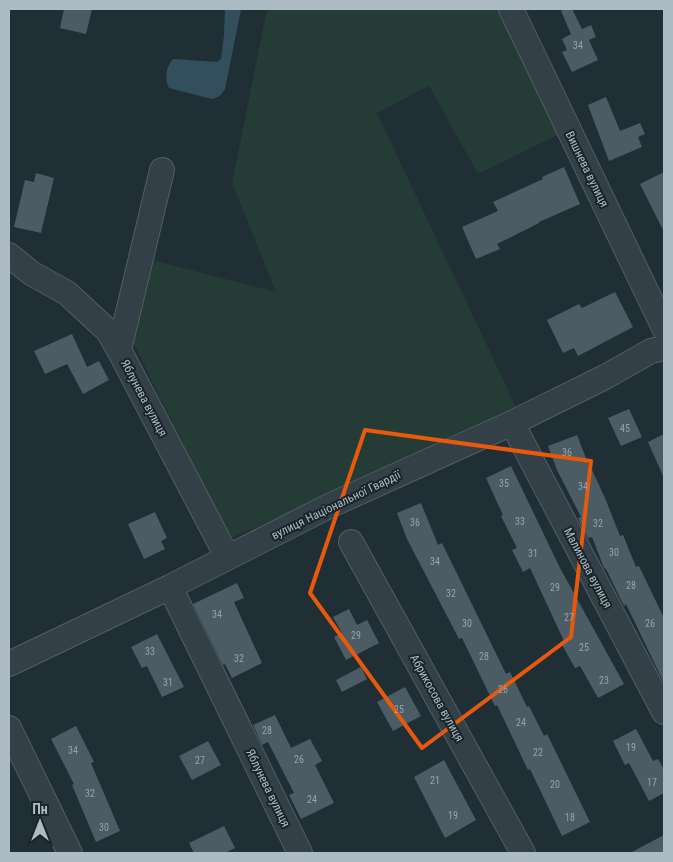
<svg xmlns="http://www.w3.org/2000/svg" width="673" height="862" viewBox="0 0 673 862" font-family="'Roboto Condensed',sans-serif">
	<rect width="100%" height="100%" fill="#202f36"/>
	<path fill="#253b36" d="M267 9H499L559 134 478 174 429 86 377 113 518 411 229 539 133 342 152 260 276 292 232 183Z"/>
	<path fill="#334f5e" d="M225 9H241L225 89 220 96 212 99 169 88C164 79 166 67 173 59L217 62 221 59 224 35Z"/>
	<path fill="#4b5c65" d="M64 9H92L86 34 60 28Z
		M565 9H572L582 29 591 25 596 37 589 40 598 60 572 72 562 52 567 50 562 39 571 34 561 11Z
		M606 97 620 131 640 123 645 134 638 137 642 147 609 161 588 105Z
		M564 167 580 204 539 222V223L497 244 500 249 476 259 462 227 498 211 493 202 543 179 542 177Z
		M664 172V232L640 184Z
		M36 173 54 178 41 233 14 227 25 180 34 182Z
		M615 292 633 327 578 356 574 348 563 353 547 320 579 304 582 308Z
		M72 334 87 367 99 361 109 380 83 394 67 364 45 374 34 351Z
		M629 409 642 437 621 446 608 418Z
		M664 434V478L648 442Z
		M577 435 591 471 592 470 605 498 620 536 623 535 636 567 639 566 664 618V683L626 604 624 606 606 569 604 568 592 537 588 538 581 525 578 518 581 517 557 470 548 446Z
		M511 466 560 568 624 684 598 698 580 666 575 668 561 643 564 641 530 568 523 572 512 550 517 548 501 516 503 515 486 478Z
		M421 503 438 545 442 543 506 674 510 672 527 707 529 706 544 736 547 734 590 822 562 836 530 769 528 770 497 705 495 706 462 638 459 639 407 539 397 513Z
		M155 512 167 538 161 541 165 549 144 559 128 524Z
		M237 583 244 598 234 602 262 663 232 678 225 664 223 665 193 604Z
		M349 609 357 625 367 620 379 643 346 660 334 637 342 633 333 617Z
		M157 634 184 687 162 697 147 666 142 668 131 647Z
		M361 667 367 679 342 692 336 680Z
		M405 687 421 716 393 731 377 702Z
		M275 715 291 748 310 739 322 761 315 765 334 803 301 819 289 795 294 793 268 742 262 745 253 725Z
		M76 726 94 762 91 763 120 831 96 842 72 785 74 784 51 739Z
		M636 729 653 761 658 759 664 770V793L649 801 629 763 625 765 613 741Z
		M208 741 221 765 192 780 179 756Z
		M444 760 476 820 445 838 414 777Z
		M224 826 235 848 225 853H194L189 843Z
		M664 835V853H630Z"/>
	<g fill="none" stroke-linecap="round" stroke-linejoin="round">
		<g stroke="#515e65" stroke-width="26">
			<path id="minor" d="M511 9 664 328
				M162 170 119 350 221 545 229 557
				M9 255 31 273 67 293 108 331 119 350
				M512 423 664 712
				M351 542 523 853
				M170 587 300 853
				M9 664 170 587 329 506 512 423 605 377 651 351 664 348
				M9 728 70 853"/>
		</g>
		<use href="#minor" stroke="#334047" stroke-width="24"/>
	</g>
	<path fill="none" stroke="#e8590c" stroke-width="4" stroke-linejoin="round" d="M365 430 591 461 571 637 422 748 310 593Z"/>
	<g text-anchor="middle" stroke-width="4" stroke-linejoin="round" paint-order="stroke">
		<g font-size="10" fill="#94a3ac">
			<text x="578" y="49">34</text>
			<text x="625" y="432">45</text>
			<text x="567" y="456">36</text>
			<text x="504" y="487">35</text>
			<text x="583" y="490">34</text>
			<text x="520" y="525">33</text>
			<text x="415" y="526">36</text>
			<text x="598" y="527">32</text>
			<text x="614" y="556">30</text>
			<text x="533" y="557">31</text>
			<text x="435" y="565">34</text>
			<text x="631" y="589">28</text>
			<text x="555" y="591">29</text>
			<text x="451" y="597">32</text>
			<text x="217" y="618">34</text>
			<text x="569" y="621">27</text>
			<text x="467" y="627">30</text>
			<text x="650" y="627">26</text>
			<text x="356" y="639">29</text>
			<text x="584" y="651">25</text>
			<text x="150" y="655">33</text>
			<text x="484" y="660">28</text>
			<text x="239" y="662">32</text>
			<text x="604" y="684">23</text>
			<text x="168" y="686">31</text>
			<text x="503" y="693">26</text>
			<text x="399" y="713">25</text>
			<text x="521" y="726">24</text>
			<text x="267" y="734">28</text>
			<text x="631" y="751">19</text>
			<text x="73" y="754">34</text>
			<text x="538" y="756">22</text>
			<text x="299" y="763">26</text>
			<text x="200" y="764">27</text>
			<text x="435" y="784">21</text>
			<text x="652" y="786">17</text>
			<text x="555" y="788">20</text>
			<text x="90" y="797">32</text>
			<text x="312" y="803">24</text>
			<text x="453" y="819">19</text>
			<text x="570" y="821">18</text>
			<text x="104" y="831">30</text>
		</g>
		<g font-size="12" fill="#adbbc4" stroke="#19252b">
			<text transform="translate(587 169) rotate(64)" y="4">Вишнева вулиця</text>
			<text transform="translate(144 398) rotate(62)" y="4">Яблунева вулиця</text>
			<text transform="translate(336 505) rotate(-26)" y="4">вулиця Національної Гвардії</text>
			<text transform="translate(588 568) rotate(62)" y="4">Малинова вулиця</text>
			<text transform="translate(437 698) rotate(61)" y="4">Абрикосова вулиця</text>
			<text transform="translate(268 788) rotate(64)" y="4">Яблунева вулиця</text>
		</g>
	</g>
	<rect width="673" height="862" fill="none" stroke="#adbbc4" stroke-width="20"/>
	<g transform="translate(40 822)" stroke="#19252b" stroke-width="4" paint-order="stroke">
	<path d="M0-4L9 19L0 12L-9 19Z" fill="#adbbc4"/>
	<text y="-8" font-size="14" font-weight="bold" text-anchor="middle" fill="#adbbc4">Пн</text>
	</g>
</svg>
